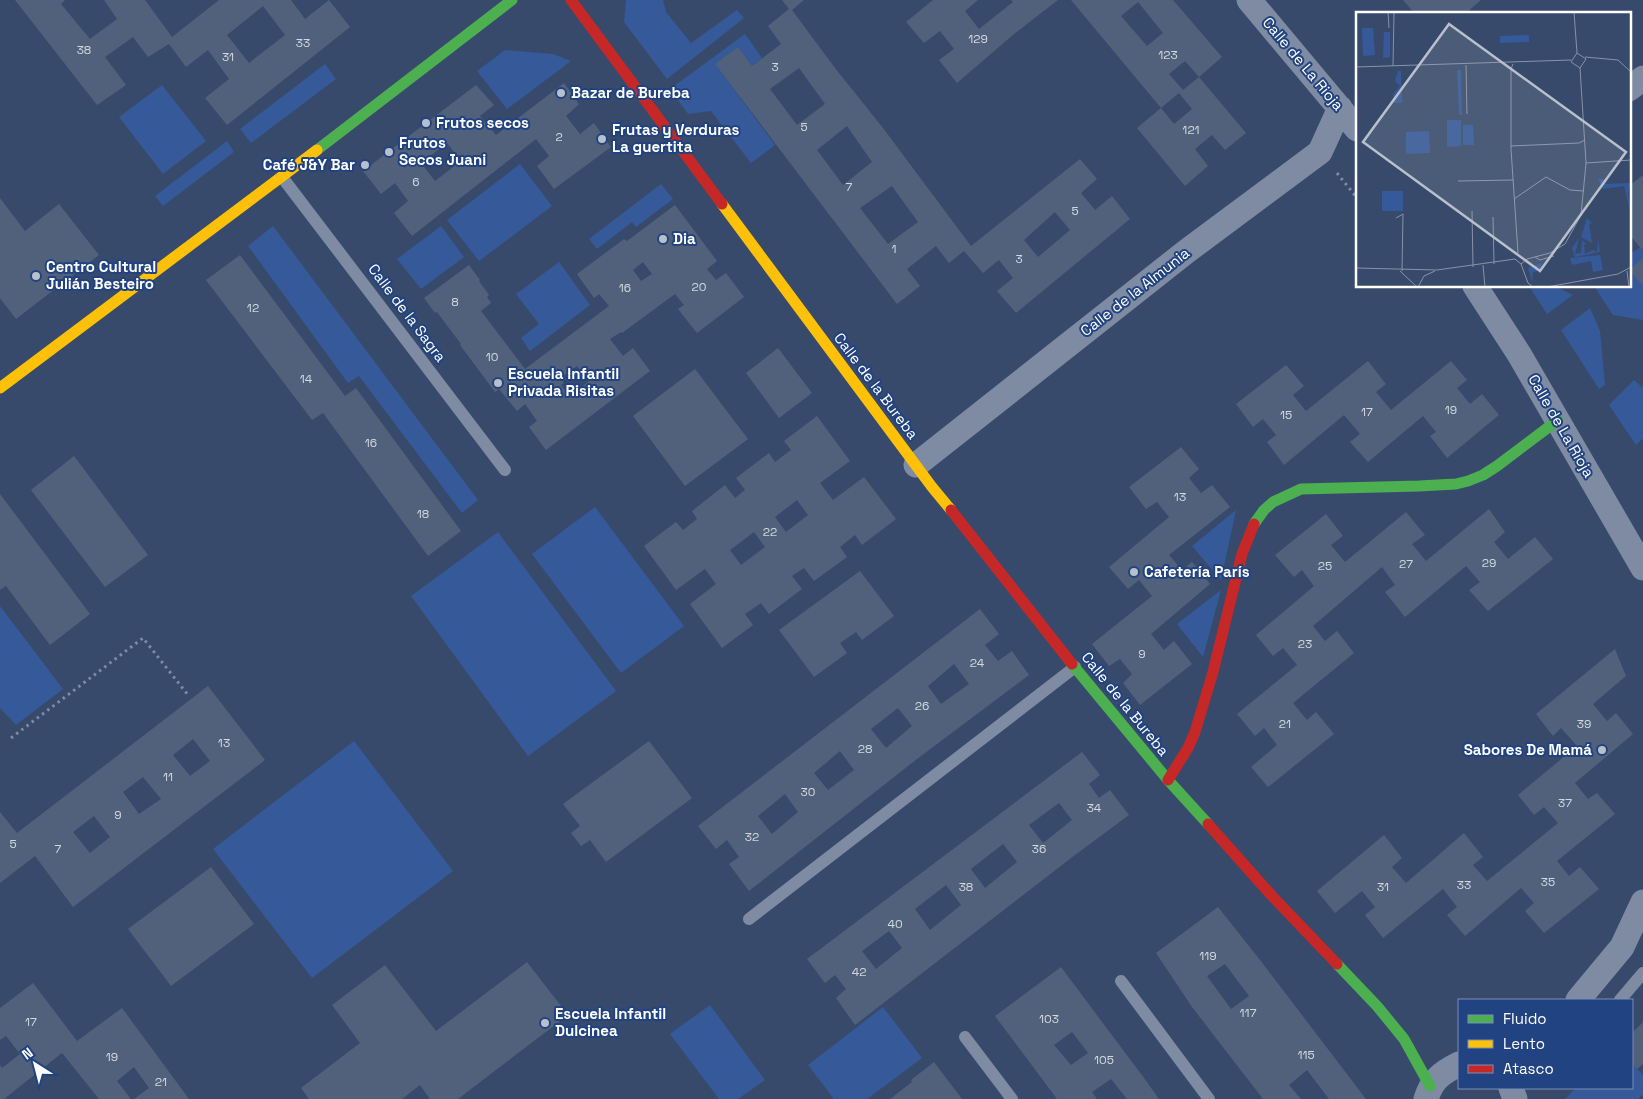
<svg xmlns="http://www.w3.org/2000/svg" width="1643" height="1099" viewBox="0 0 1643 1099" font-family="'Space Grotesk',sans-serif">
	<rect width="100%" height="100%" fill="#384a6c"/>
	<path fill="#365999" d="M626 0H663L666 12 691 43 737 10 744 18 667 79 624 22Z
		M745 34 762 58 752 66 738 47 716 65 775 145 751 163 711 111 688 114 670 89Z
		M505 50 553 54 571 61 507 109 477 71Z
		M325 64 336 79 251 143 240 129Z
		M162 85 206 141 163 174 119 117Z
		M227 141 234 152 163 206 155 196Z
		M520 164 552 206 479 261 447 220Z
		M661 184 673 199 636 227 632 222 597 249 589 239Z
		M273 226 478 500 462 513 359 376 348 383 248 246Z
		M441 226 464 257 421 289 397 259Z
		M1640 247 1643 251V320L1613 315 1594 286H1629V255Z
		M559 262 590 305 530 351 521 338 539 324 516 294Z
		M1529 286H1555L1573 295 1547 314Z
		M1590 308 1600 331 1605 385 1599 389 1561 330Z
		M1634 380 1643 388V438L1636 445 1609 405Z
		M595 507 684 626 621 673 532 554Z
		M1236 510 1221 580 1192 546Z
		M498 532 616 691 528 756 411 596Z
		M1221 590 1203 657 1177 624Z
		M0 606 63 689 16 725 0 708Z
		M354 741 453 871 312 978 213 849Z
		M710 1005 765 1080 738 1099H719L670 1034Z
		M883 1007 922 1058 867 1099H834L808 1065Z
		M1632 1064 1643 1075V1094L1638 1099H1565L1576 1088H1632Z"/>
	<path fill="#51617c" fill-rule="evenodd" d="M15 0H65L61 4 90 39 117 19 104 0H145L172 37 219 0H291L305 19 329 0 350 27 227 125 205 98 229 79 208 50 186 67 169 44 148 57 133 37 105 57 126 85 97 105ZM263 6 285 35 249 63 227 35Z
		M782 0H804L792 10 835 68 883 128 971 246 1080 159 1097 179 1081 193 1095 210 1112 196 1130 219 1016 313 997 291 1013 278 999 260 983 273 964 251 949 263 936 246 907 269 920 286 897 304 715 64 738 47 752 66 781 44 768 26 789 9ZM799 68 825 104 797 125 770 89ZM847 126 872 162 843 185 817 150ZM892 186 918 222 888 244 860 208ZM1055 212 1070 230 1038 257 1024 240Z
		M933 0H978L965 11 979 29 1013 2 1011 0H1058L1014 34 957 83 939 60 954 49 940 31 924 43 906 22Z
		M1071 0H1173L1222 57 1199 77 1185 61 1169 74 1183 90 1199 77 1246 133 1225 150 1212 135 1195 149 1208 166 1185 186 1137 128 1161 108ZM1138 2 1163 33 1147 46 1121 16ZM1179 93 1192 109 1174 124 1161 108Z
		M1403 0H1481L1465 14H1415Z
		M564 83 579 104 566 116 580 134 594 123 611 147 554 189 537 166 549 156 536 139 412 236 394 213 408 201 395 183 381 194 363 171 476 85 494 105 480 116 496 135ZM447 143 461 161 435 181 421 163Z
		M1643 175V251L1629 234V186Z
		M0 198 25 231 59 204 99 255 16 319 0 298Z
		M675 205 717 261 707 269 716 280 726 273 744 297 697 333 678 309 684 305 675 294 622 333 621 332 610 339 623 356 633 348 650 371 546 450 529 427 537 421 525 404 517 411 499 389 495 392 460 345 461 344 437 312 435 313 424 298 469 265 480 280 479 281 489 295 487 297 491 303 481 311 525 369 609 306 599 294 594 298 577 274 624 239 627 241ZM643 262 652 274 641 281 633 270ZM577 366 580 370 583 368 588 374 585 376 589 381 573 394 569 389 566 391 561 385 564 383 560 378Z
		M240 255 345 396 356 388 461 531 428 556 323 413 312 420 206 280Z
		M1643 258V286L1629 270Z
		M778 348 812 393 779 418 746 373Z
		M1368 361 1386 384 1376 392 1391 410 1451 361 1467 380 1457 388 1470 404 1482 394 1499 415 1447 458 1430 436 1436 432 1423 416 1368 462 1350 442 1360 434 1344 415 1284 465 1267 442 1276 435 1263 419 1253 427 1236 404 1286 365 1304 386 1293 395 1306 411Z
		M695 369 748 439 685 486 633 416Z
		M817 416 850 461 820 483 833 500 864 477 896 519 862 545 855 535 840 547 847 557 814 581 804 568 792 576 802 589 769 614 761 603 745 614 753 625 722 648 690 604 716 584 705 569 676 590 644 546 676 522 683 530 697 519 692 511 725 485 735 498 745 490 736 478 769 453 775 462 791 450 784 441ZM797 500 808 515 786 532 775 517ZM754 532 765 547 741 565 730 550Z
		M1181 447 1199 469 1189 478 1201 493 1212 485 1230 507 1169 555 1182 570 1192 562 1210 584 1151 634 1164 650 1174 641 1192 664 1140 705 1123 683 1132 674 1120 659 1109 666 1092 644 1152 596 1139 580 1128 589 1109 567 1169 517 1157 502 1146 509 1129 487Z
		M74 456 148 555 105 587 31 490Z
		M0 494 90 614 50 645 6 586 0 590Z
		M1489 509 1505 532 1494 542 1508 559 1535 537 1553 559 1488 611 1469 590 1480 582 1466 566 1405 617 1385 592 1395 585 1382 567 1313 626 1325 641 1337 631 1354 653 1293 703 1307 720 1316 712 1334 734 1268 787 1251 767 1277 745 1264 728 1255 736 1237 714 1297 665 1283 648 1273 656 1256 635 1314 586 1302 570 1294 577 1275 555 1326 514 1343 536 1331 545 1345 562 1406 512 1425 535 1412 544 1426 561Z
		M860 571 894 616 862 640 856 632 840 643 847 653 814 677 779 630Z
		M980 609 999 634 985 645 998 661 1012 651 1029 675 917 759 749 891 729 864 739 857 727 840 716 849 698 826ZM954 664 969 684 941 704 928 686ZM898 708 912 726 886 748 871 729ZM840 751 854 770 828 790 814 773ZM785 794 798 812 772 834 758 816Z
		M1615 649 1626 676 1593 704 1607 721 1616 713 1633 734 1575 783 1588 799 1597 793 1615 814 1557 861 1569 876 1580 867 1599 889 1544 933 1525 911 1534 903 1521 888 1465 936 1447 915 1457 907 1443 889 1383 938 1365 915 1375 907 1362 891 1335 913 1317 891 1384 835 1402 858 1392 867 1406 883 1464 833 1483 857 1473 865 1487 881 1558 823 1544 807 1534 815 1518 795 1577 746 1561 728 1553 736 1536 714Z
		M208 686 265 760 73 907 35 856 0 883V812L17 833ZM193 739 210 761 190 776 173 755ZM143 777 161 799 139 814 123 792ZM94 816 110 837 90 853 73 832Z
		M649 741 692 798 606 862 590 840 581 846 571 833 580 826 563 804Z
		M1082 752 1100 775 1089 784 1099 798 1110 790 1129 815 1075 855 855 1025 836 998 846 989 835 975 825 983 807 959ZM1059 803 1072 820 1043 843 1029 825ZM1003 844 1017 862 985 888 971 869ZM946 885 961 905 930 930 915 909ZM889 931 902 948 876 969 862 951Z
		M211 867 254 924 171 986 128 929Z
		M1218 907 1260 960 1366 1099H1329L1307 1070 1289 1085 1301 1099H1263L1236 1064 1192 1007 1156 953ZM1225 964 1249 996 1231 1009 1207 976Z
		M527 962 568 1015 458 1099H430L420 1085 402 1099H309L301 1088 360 1043 332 1005 385 965 436 1031Z
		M1061 967 1144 1078 1159 1099H1127L1111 1079 1092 1092 1097 1099H1057L995 1016ZM1072 1032 1088 1053 1071 1065 1054 1045Z
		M33 983 77 1041 122 1008 189 1099H134L149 1088 134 1067 117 1081 131 1099H99L62 1053 4 1099H0V1065L2 1068 20 1054 6 1036 0 1040V1008Z
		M1643 1022V1064L1637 1069 1632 1064V1033Z
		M934 1062 962 1099H890L912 1082 911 1080Z"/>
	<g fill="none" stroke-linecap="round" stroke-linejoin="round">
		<path stroke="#7e8ba2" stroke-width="3" stroke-dasharray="2.5 4" stroke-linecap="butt" d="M1337 173 1357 198
			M11 738 143 638 188 695"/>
		<path stroke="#7e8ba2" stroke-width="12" d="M282 177 505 470
			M749 919 1075 667
			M1121 981 1209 1099
			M1620 1000 1643 973
			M965 1037 1012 1099"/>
		<path stroke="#7e8ba2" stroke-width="25" d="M1249 0 1357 129
			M1629 89 1643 78
			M1475 286 1519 354 1643 568
			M916 465 1187 251 1320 152 1340 108
			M1578 1000 1622 947 1643 902
			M1511 1088 1515 1099
			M1426 1099C1432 1080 1441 1073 1459 1064"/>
		<path stroke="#4caf50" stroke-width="11" d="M317 150 512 0
			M1254 524 1264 510 1273 502 1301 489 1419 486 1456 484 1468 481 1483 475 1497 466 1558 420
			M1072 664 1168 780 1208 824
			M1337 964 1377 1006 1404 1039 1430 1086"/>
		<path stroke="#ffc107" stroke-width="11" d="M722 204 932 487 951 510
			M0 388 317 150"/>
		<path stroke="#c62828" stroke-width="11" d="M571 0 722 204
			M951 510 1072 664
			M1168 780 1188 748 1195 732 1213 672 1242 554 1254 524
			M1208 824 1272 896 1337 964"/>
	</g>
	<g fill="#b9c0cc" stroke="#224382" stroke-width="2">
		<circle cx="561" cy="93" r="5"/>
		<circle cx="426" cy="123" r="5"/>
		<circle cx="602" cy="139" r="5"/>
		<circle cx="389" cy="152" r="5"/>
		<circle cx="365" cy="165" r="5"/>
		<circle cx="663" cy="239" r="5"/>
		<circle cx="36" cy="276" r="5"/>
		<circle cx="498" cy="383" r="5"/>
		<circle cx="1134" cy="572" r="5"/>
		<circle cx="1602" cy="750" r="5"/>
		<circle cx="545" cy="1023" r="5"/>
	</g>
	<g text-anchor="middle" stroke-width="4" stroke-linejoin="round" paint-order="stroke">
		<g font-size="12" fill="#d4d8de">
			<text x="978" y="43">129</text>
			<text x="303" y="47">33</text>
			<text x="84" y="54">38</text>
			<text x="1168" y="59">123</text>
			<text x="228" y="61">31</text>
			<text x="775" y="71">3</text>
			<text x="804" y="131">5</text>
			<text x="1191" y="134">121</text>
			<text x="559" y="141">2</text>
			<text x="416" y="186">6</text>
			<text x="849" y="191">7</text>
			<text x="1075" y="215">5</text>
			<text x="894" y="253">1</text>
			<text x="1019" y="263">3</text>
			<text x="699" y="291">20</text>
			<text x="625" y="292">16</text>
			<text x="455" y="306">8</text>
			<text x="253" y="312">12</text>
			<text x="492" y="361">10</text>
			<text x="306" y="383">14</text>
			<text x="1451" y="414">19</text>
			<text x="1367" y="416">17</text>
			<text x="1286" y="419">15</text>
			<text x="371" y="447">16</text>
			<text x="1180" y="501">13</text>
			<text x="423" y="518">18</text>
			<text x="770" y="536">22</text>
			<text x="1489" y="567">29</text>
			<text x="1406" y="568">27</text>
			<text x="1325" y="570">25</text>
			<text x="1305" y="648">23</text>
			<text x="1142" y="658">9</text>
			<text x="977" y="667">24</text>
			<text x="922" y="710">26</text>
			<text x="1285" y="728">21</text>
			<text x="1584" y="728">39</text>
			<text x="224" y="747">13</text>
			<text x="865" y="753">28</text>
			<text x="168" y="781">11</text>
			<text x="808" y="796">30</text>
			<text x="1565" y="807">37</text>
			<text x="1094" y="812">34</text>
			<text x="118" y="819">9</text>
			<text x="752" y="841">32</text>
			<text x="13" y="848">5</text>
			<text x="58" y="853">7</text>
			<text x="1039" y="853">36</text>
			<text x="1548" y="886">35</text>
			<text x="1464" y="889">33</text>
			<text x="966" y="891">38</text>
			<text x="1383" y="891">31</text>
			<text x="895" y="928">40</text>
			<text x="1208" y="960">119</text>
			<text x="859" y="976">42</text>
			<text x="1248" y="1017">117</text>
			<text x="1049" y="1023">103</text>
			<text x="31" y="1026">17</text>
			<text x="1306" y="1059">115</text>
			<text x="112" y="1061">19</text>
			<text x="1104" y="1064">105</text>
			<text x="161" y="1086">21</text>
		</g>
		<g font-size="15" fill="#fff" stroke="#224382">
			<text transform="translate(1303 64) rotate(50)" y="5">Calle de La Rioja</text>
			<text transform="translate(1135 292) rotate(-38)" y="5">Calle de la Almunia</text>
			<text transform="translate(407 313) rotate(53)" y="5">Calle de la Sagra</text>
			<text transform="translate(876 386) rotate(53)" y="5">Calle de la Bureba</text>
			<text transform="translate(1561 426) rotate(60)" y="5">Calle de La Rioja</text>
			<text transform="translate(1125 704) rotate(51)" y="5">Calle de la Bureba</text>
		</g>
		<g font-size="15" font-weight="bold" fill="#fff" stroke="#224382" text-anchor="start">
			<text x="571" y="98">Bazar de Bureba</text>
			<text x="436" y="128">Frutos secos</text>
			<text x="612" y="135">Frutas y Verduras<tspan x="612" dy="17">La guertita</tspan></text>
			<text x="399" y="148">Frutos<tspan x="399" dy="17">Secos Juani</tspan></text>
			<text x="355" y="170" text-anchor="end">Café J&amp;Y Bar</text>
			<text x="673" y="244">Dia</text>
			<text x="46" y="272">Centro Cultural<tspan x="46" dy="17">Julián Besteiro</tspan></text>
			<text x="508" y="379">Escuela Infantil<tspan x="508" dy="17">Privada Risitas</tspan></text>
			<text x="1144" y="577">Cafetería París</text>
			<text x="1592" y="755" text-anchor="end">Sabores De Mamá</text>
			<text x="555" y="1019">Escuela Infantil<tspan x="555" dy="17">Dulcinea</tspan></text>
		</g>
	</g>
	<g transform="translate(1356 12)">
		<rect width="275" height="275" fill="#384a6c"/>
		<path d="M6 16H17L19 43 7 44ZM28 20H34V45L27 46ZM173 23V30L144 31V24ZM101 58H105L106 103H103ZM42 59H45L46 91H38L37 82 44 74 39 69ZM91 108H105V134L91 135ZM107 113H117L118 133H107ZM73 119 74 141 50 142V120ZM242 167H250L248 172 275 171 272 182 275 202 268 174 247 177ZM26 179H47V199H26ZM231 206 236 211 233 212 236 231 225 225ZM223 226 219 242 225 241 226 228 230 232 228 233 229 242 237 238 241 240 242 227 244 240 219 245 216 236ZM244 243 247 258 237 260 235 249 216 253 214 246ZM185 251 186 258 177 260 176 270 172 256Z" fill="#365999"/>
		<path fill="none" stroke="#8892a7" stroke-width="1" d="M32 0 33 16M218 0 221 41M221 41 215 50 224 56M221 41 230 47 224 56M229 45 262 48 275 60M157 52 155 57V137L162 241M110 53 111 102M37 54 38 0M0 55 215 48M155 134 223 131 229 128M230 151 275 148M102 169 157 168M158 187 190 165 214 178 228 179M116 199 117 255M137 205 138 252M40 206 47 202 46 259M179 245 184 248 198 244M159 247 165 252 171 247M171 247 194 241 209 232 225 203 230 151 224 56M165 252 172 271 177 275M127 253 129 275M0 256 81 258 159 247M44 259 61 275M271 259 273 275M62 275 68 264 79 259M191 275 262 262 275 255"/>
		<path fill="#b9c0cc" fill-opacity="0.15" stroke="#b9c0cc" stroke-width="2.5" d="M93 12 270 140 184 259 7 130Z"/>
		<rect width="275" height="275" fill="none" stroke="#fff" stroke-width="2.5"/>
	</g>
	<rect x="1458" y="999" width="175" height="90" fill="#224382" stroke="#7a8eb4"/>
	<rect x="1468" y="1015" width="25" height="8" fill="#4caf50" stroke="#7a8eb4"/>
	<text x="1503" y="1024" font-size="15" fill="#ffffff">Fluido</text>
	<rect x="1468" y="1040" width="25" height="8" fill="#ffc107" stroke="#7a8eb4"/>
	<text x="1503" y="1049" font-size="15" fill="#ffffff">Lento</text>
	<rect x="1468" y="1065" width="25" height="8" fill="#c62828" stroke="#7a8eb4"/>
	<text x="1503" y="1074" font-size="15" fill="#ffffff">Atasco</text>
	<g transform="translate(35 1064) rotate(324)" stroke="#224382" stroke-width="4" paint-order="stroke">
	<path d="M0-4L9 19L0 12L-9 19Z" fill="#ffffff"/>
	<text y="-8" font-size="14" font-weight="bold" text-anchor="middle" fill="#ffffff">N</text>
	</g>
</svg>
